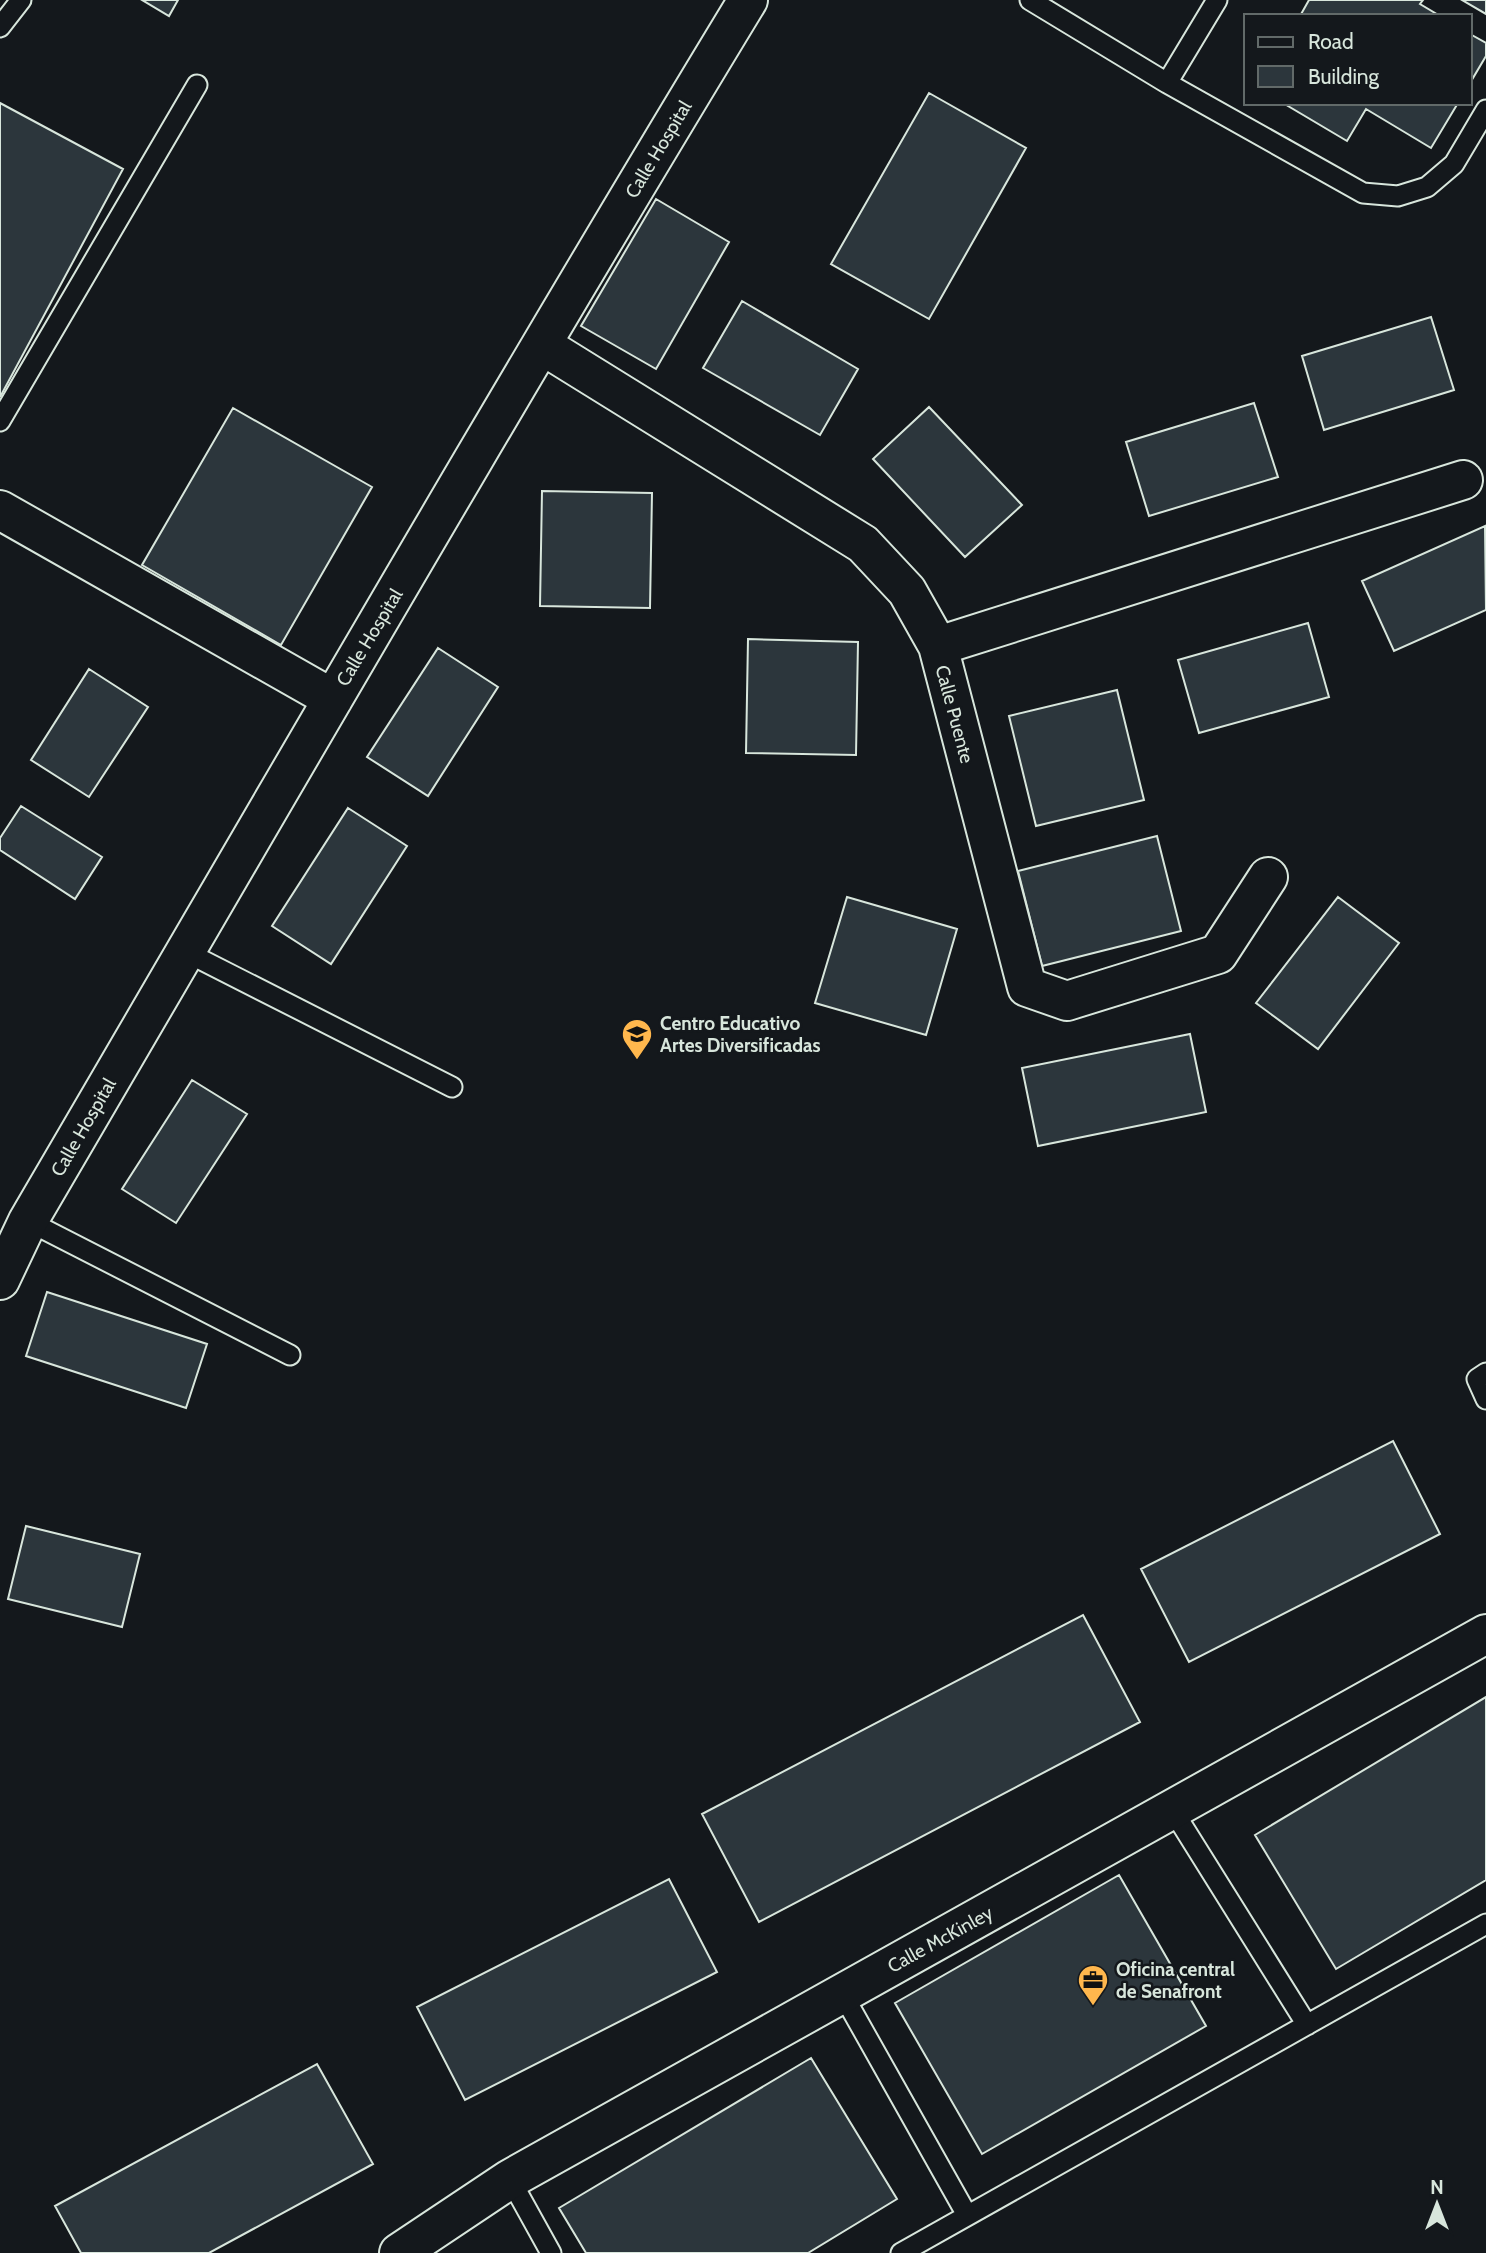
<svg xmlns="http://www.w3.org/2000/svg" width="1486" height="2253" viewBox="0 0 1486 2253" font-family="Cabin,sans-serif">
	<rect width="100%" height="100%" fill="#14181c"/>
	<path fill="#2c363c" stroke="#d8e6dc" stroke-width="2" d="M142 0H178L169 16Z
		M1309 0H1423L1420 4 1440 16H1300Z
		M1462 0H1486V14Z
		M1470 34 1486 43V56L1470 83Z
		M929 93 1026 148 929 319 831 264Z
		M0 103 123 169 0 397Z
		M1283 103H1458L1431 148 1366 109 1347 141Z
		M656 199 729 242 656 369 581 326Z
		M742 301 858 369 820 435 703 368Z
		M1431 317 1454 390 1324 430 1302 356Z
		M1254 403 1278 477 1149 516 1126 442Z
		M929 407 1022 505 965 557 873 459Z
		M233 408 372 487 281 645 142 565Z
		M542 491 652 493 650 608 540 606Z
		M1485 526 1486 610 1394 651 1362 581Z
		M1308 623 1329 697 1199 733 1178 660Z
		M748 639 858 642 856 755 746 753Z
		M438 648 498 687 428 796 367 757Z
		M89 669 148 707 89 797 31 760Z
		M1117 690 1144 800 1036 826 1009 716Z
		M21 806 102 857 75 899 0 850V838Z
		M348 808 407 846 331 964 272 926Z
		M1157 836 1181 931 1042 966 1018 871Z
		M847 897 957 929 926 1035 815 1003Z
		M1338 897 1399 943 1318 1049 1256 1003Z
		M1190 1034 1206 1112 1038 1146 1022 1068Z
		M192 1080 247 1114 176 1223 122 1189Z
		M47 1292 207 1344 186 1408 26 1356Z
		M1393 1441 1440 1534 1189 1662 1141 1569Z
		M26 1526 140 1554 122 1627 8 1599Z
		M1083 1615 1140 1722 759 1922 702 1814Z
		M1486 1697V1880L1336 1969 1255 1835Z
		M1119 1875 1206 2026 982 2154 895 2003Z
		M669 1879 717 1972 465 2100 417 2007Z
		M811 2058 897 2199 808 2253H586L559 2208Z
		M317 2064 373 2164 209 2253H81L55 2206Z"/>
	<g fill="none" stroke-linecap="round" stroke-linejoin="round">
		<g stroke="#d8e6dc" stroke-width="23">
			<path id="lane" d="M1030 0 1167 83 1363 193 1398 196 1427 187 1454 164 1486 110
				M0 27 21 0
				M1167 83 1217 0
				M0 421 197 85
				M186 952 452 1087
				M28 1221 290 1355
				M1486 1373 1477 1379 1486 1399
				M1172 1809 1307 2025
				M842 1993 967 2215
				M510 2179 551 2253
				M901 2253 1486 1924"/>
		</g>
		<g stroke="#d8e6dc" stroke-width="42">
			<path id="street" d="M542 345 863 544 907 591 938 646 1027 987 1067 1001 1218 954 1268 877
				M0 510 333 699
				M938 646 1463 480
				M0 1280 28 1221C267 813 503 403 748 0
				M399 2253 510 2179 1486 1634"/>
		</g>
		<use href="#lane" stroke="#14181c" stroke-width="19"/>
		<use href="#street" stroke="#14181c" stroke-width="38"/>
	</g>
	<defs>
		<g id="school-pin" transform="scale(1.575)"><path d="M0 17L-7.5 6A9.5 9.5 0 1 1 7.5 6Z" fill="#ffb74d" stroke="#14181c"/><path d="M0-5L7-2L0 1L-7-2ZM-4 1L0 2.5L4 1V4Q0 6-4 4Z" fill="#111"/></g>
		<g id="office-pin" transform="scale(1.575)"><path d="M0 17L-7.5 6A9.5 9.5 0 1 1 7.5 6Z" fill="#ffb74d" stroke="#14181c"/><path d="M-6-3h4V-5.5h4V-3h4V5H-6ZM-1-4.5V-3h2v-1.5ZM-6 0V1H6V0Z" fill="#111"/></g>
	</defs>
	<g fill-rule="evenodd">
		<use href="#school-pin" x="637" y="1034"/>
		<use href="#office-pin" x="1093" y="1980"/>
	</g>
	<g text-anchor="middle" stroke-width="5" stroke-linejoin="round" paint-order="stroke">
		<g font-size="19" fill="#d8e6dc" stroke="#14181c">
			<text transform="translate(658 149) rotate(-59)" y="7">Calle Hospital</text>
			<text transform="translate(369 637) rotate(-59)" y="7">Calle Hospital</text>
			<text transform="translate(955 714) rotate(75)" y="7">Calle Puente</text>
			<text transform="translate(83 1127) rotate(-60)" y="7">Calle Hospital</text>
			<text transform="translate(940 1939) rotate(-29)" y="7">Calle McKinley</text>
		</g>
		<g font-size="19" font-weight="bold" fill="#d8e6dc" stroke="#14181c" text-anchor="start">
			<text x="660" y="1030">Centro Educativo<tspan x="660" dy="22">Artes Diversificadas</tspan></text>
			<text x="1116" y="1976">Oficina central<tspan x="1116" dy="22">de Senafront</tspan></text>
		</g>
	</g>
	<rect x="1244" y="14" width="228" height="91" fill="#14181c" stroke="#626a69" stroke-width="2"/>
	<rect x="1258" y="37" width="35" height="10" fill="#14181c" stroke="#626a69" stroke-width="2"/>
	<text x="1308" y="49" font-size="21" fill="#d8e6dc">Road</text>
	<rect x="1258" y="66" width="35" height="21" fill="#2c363c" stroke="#626a69" stroke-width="2"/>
	<text x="1308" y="84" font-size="21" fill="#d8e6dc">Building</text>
	<g transform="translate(1437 2204)" stroke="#14181c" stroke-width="5" paint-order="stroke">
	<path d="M0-5L12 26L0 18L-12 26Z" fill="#d8e6dc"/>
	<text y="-10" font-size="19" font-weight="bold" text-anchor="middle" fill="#d8e6dc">N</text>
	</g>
</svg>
